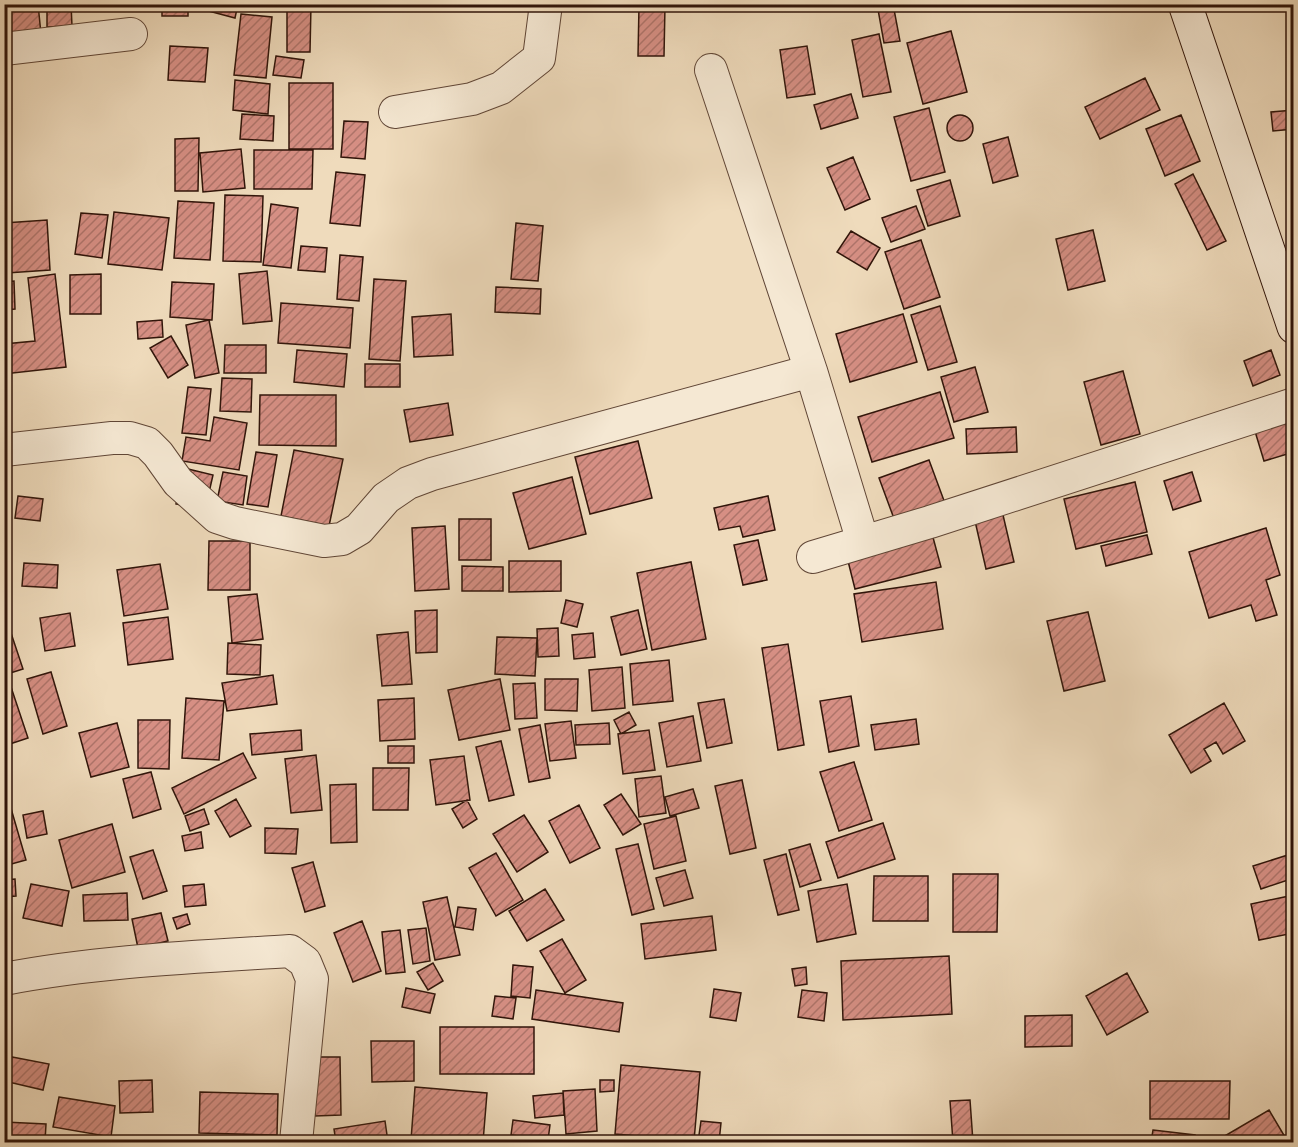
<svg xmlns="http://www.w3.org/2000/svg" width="1298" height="1147" viewBox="0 0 1298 1147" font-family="Alegreya,serif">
	<defs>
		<pattern id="building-hatch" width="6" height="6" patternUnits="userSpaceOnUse" patternTransform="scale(1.5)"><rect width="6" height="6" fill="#d68f84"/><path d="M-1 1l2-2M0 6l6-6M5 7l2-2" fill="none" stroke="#ae746a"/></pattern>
	</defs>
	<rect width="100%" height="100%" fill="#efdbbc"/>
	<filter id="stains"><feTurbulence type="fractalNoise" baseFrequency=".00333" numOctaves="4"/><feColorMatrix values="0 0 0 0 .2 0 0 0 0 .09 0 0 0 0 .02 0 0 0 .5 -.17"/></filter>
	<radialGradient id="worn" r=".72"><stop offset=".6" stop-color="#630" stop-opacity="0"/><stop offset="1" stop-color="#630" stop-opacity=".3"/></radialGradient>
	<path fill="url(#building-hatch)" stroke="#31150a" stroke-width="1.5" d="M4 4H38L41 34 4 36Z
		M47 4H71L72 26 47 27Z
		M162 4H188V16H162Z
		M197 4H238L235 18 197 8Z
		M877 4H893L900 41 884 43Z
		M287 5H311L310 52H287Z
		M639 6H665L664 56H638Z
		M241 14 272 17 266 78 234 75Z
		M951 31 967 92 923 104 907 43Z
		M879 34 891 92 863 97 852 40Z
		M170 46 208 48 205 82 168 80Z
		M807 46 815 94 787 98 780 50Z
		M276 56 304 60 301 78 273 75Z
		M1145 78 1160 110 1100 139 1085 107Z
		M235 80 270 84 268 114 233 110Z
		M289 83H333V149H289Z
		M851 94 858 118 821 129 814 105Z
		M929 108 945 172 911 181 894 117Z
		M1294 110V129L1273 131 1271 112Z
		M242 114 274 116 273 141 240 139Z
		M947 128a13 13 0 1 1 26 0a13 13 0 1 1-26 0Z
		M1181 115 1200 161 1165 176 1146 129Z
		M344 121 368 122 365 159 341 157Z
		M1008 137 1018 176 993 183 983 144Z
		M199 138 198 191H175V139Z
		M241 149 245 188 203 192 200 153Z
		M254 150H313L312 189H254Z
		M853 157 870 199 845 210 827 168Z
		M336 172 365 175 360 226 330 223Z
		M1193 174 1226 241 1207 250 1175 184Z
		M950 180 960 216 928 226 917 190Z
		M225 195 263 196 261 262 223 261Z
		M178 201 214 203 210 260 174 258Z
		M271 204 298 208 291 268 263 265Z
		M916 206 925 229 891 242 882 218Z
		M114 212 169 218 162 270 108 264Z
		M81 213 108 215 102 258 75 254Z
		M47 220 50 270 7 273 4 223Z
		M516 223 543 226 538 281 511 279Z
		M1093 230 1105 281 1068 290 1056 239Z
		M851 231 880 248 867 270 837 252Z
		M921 240 940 297 904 309 885 252Z
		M301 246 327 248 325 272 298 270Z
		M340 255 363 257 359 301 337 299Z
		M267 271 272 321 243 324 239 274Z
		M55 274 66 367 4 374V344L35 341 28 278Z
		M101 274V314H70V275Z
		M374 279 406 281 400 361 369 359Z
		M14 281 15 309 4 310V282Z
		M172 282 214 284 212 320 170 317Z
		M496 287 541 289 540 314 495 312Z
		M281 303 353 308 350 348 278 343Z
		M940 306 957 362 928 370 911 315Z
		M451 314 453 355 414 357 412 317Z
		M903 314 917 362 850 382 836 334Z
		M162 320 163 337 138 339 137 322Z
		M209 320 219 373 195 378 186 325Z
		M171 336 188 365 168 378 150 348Z
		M225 345H266V373H224Z
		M297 350 347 354 344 387 294 382Z
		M1271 350 1280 375 1253 386 1244 361Z
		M365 364H400V387H365Z
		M975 367 988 412 954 422 941 377Z
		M1123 371 1140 434 1101 445 1084 382Z
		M222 378 252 379 251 412 220 411Z
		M188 387 211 389 206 435 182 433Z
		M940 392 954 438 872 462 858 417Z
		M260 395H336V446L259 445Z
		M448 403 453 435 410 442 404 410Z
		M214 417 247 423 239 470 182 461 186 437 210 441Z
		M1286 419 1294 442V452L1264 461 1254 428Z
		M1016 427 1017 452 967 454 966 429Z
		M638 441 652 498 590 514 575 457Z
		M294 450 343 459 329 526 281 516Z
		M256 452 277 455 268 507 247 504Z
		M929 460 946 506 896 524 879 478Z
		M184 468 213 475 205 510 176 504Z
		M223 472 247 476 243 505 217 501Z
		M1192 472 1201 501 1173 510 1164 481Z
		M572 477 586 534 529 549 513 493Z
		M1135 482 1147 532 1076 549 1064 499Z
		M18 496 43 499 40 521 15 518Z
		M768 496 775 530 743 537 740 526 719 530 714 508Z
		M1003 515 1014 562 986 569 975 521Z
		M459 519H491V560H459Z
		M445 526 449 589 415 591 412 528Z
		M1266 528 1280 575 1266 580 1277 615 1256 621 1251 605 1209 618 1189 552Z
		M931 530 941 567 855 589 846 553Z
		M1147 535 1152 554 1106 566 1101 546Z
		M758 540 767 580 743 585 734 545Z
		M209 541H250V590H208Z
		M509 561H561V591L509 592Z
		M691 562 706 639 652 650 637 573Z
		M24 563 58 565 57 588 22 586Z
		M160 564 168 609 124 616 117 570Z
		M462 566 503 567V591H462Z
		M936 582 943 629 862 642 854 594Z
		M257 594 263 639 232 643 228 597Z
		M566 600 583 604 577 627 561 623Z
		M437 610V652L416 653 415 611Z
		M638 610 647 649 621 655 611 617Z
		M4 612 23 669 4 675Z
		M1088 612 1105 681 1064 691 1047 621Z
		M70 613 75 646 45 651 40 618Z
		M168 617 173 659 128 665 123 623Z
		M558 628 559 656 538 657 537 629Z
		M408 632 412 684 382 686 377 635Z
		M593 633 595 657 574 659 572 635Z
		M497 637 537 638 535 676 495 674Z
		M228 643 261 645 260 675 227 674Z
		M788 644 804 745 778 750 762 648Z
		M669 660 673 701 633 705 630 664Z
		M622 667 625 708 592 711 589 670Z
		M51 672 67 726 43 734 27 679Z
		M273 675 277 704 227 711 222 683Z
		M500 679 510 730 459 740 448 690Z
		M545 679H578L577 711 545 710Z
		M535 683 537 718 515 719 513 684Z
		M11 687 28 738 4 746V690Z
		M851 696 859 746 829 752 820 701Z
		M186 698 224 701 219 760 182 758Z
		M414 698 415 739 380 741 378 700Z
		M724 699 732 743 707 748 698 703Z
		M1224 703 1245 741 1223 754 1216 742 1204 749 1211 761 1191 773 1169 735Z
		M629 712 636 725 621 734 614 720Z
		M693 716 701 761 667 767 659 723Z
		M916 719 919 744 875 750 871 725Z
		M138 720H170L169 769 138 768Z
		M571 721 576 758 550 761 545 724Z
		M117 723 129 767 91 777 79 733Z
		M609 723 610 744 576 745 575 725Z
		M540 725 550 778 529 782 519 729Z
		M301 730 302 750 252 755 250 734Z
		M649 730 655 770 623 774 618 734Z
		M501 741 514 795 489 801 476 747Z
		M388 746H414V763H388Z
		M243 753 256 778 184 814 172 788Z
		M316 755 322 810 291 813 285 759Z
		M464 756 470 800 436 805 430 760Z
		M854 762 872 820 839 831 820 772Z
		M373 768H409L408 810H373Z
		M151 772 161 809 133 818 123 779Z
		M661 776 666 813 639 817 635 779Z
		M742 780 756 848 730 854 715 786Z
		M356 784 357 842 331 843 330 785Z
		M693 789 699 808 670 816 665 797Z
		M621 794 641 824 623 835 604 805Z
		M236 799 251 826 230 837 215 811Z
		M467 800 477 819 463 828 452 809Z
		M10 805 26 860 4 866V807Z
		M579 805 600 848 570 863 549 821Z
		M204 809 209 824 190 831 185 816Z
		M43 811 47 834 27 838 23 815Z
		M524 815 548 852 517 872 493 834Z
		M676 816 686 861 654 869 644 824Z
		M883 823 895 859 838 878 826 842Z
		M112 824 125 872 72 888 59 840Z
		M265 828 298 829 296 854 265 853Z
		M201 832 203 848 185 851 182 836Z
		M638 844 654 909 632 915 616 849Z
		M810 844 821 880 800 887 789 850Z
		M153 850 167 891 143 899 130 857Z
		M496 853 523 900 496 916 469 868Z
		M1294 853V878L1261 889 1253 866Z
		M786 854 799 910 778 915 764 860Z
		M313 862 325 906 305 912 292 868Z
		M685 870 693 898 664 906 656 878Z
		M953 874H998L997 932H953Z
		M874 876H928V921H873Z
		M15 879 16 896 4 897V880Z
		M31 884 69 891 62 926 23 918Z
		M204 884 206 905 185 907 183 886Z
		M847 884 856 934 817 942 808 891Z
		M545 889 564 920 527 941 509 911Z
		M127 893 128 920 84 921 83 895Z
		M1294 895V933L1259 940 1251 904Z
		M447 897 460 955 435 960 423 902Z
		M458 907 476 909 473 930 455 927Z
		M161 913 168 941 138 948 132 919Z
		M187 914 190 924 177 929 173 918Z
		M712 916 716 950 645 959 641 924Z
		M362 921 381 971 353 982 334 933Z
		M426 928 430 961 413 964 408 930Z
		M400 930 405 972 386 974 382 932Z
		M562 939 586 980 565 993 540 951Z
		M949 956 952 1014 843 1020 841 961Z
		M433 963 443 981 428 990 417 972Z
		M513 965 533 967 530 998 511 996Z
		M806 967 807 984 795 986 792 969Z
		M1127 973 1148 1012 1107 1035 1086 996Z
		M406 988 435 994 430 1013 402 1007Z
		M714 989 741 993 736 1021 710 1017Z
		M536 990 623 1003 619 1032 532 1019Z
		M802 990 827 993 824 1021 798 1017Z
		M495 996 516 998 513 1019 492 1016Z
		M1072 1015V1046L1025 1047V1016Z
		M440 1027H534V1074H440Z
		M371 1041H414V1081L372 1082Z
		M7 1056 49 1064 43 1090 4 1081V1066Z
		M315 1057H340L341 1115 315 1116Z
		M621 1065 700 1072 694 1141 615 1134Z
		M152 1080 153 1112 120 1113 119 1081Z
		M600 1080H614V1091L600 1092Z
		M1150 1081H1230L1229 1119H1150Z
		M415 1087 487 1093 483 1142H443L411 1140Z
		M595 1089 597 1131 566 1134 563 1091Z
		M200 1092 278 1094 277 1135 199 1133Z
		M563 1093 564 1115 535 1118 533 1096Z
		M59 1097 115 1106 111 1137 53 1127Z
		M970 1100 973 1142H953L950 1101Z
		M1269 1110 1288 1142H1227L1223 1137Z
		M513 1120 550 1125 548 1140 511 1135Z
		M385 1121 388 1142H336L334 1129Z
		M701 1121 721 1123 719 1142H698Z
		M4 1122 46 1124 45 1142H4Z
		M1153 1130 1195 1135 1194 1142H1151Z
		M601 1139V1142H559V1140Z"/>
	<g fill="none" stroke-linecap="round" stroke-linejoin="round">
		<g stroke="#604636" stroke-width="34">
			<path id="minor" d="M4 49 131 34
				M711 70 811 371 863 542
				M395 112 472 99 501 88 539 58 546 4
				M4 450 112 438H130L147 443 158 454 178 482 217 517 235 523 324 541 342 539 359 529 386 498 408 483 432 474 811 371
				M813 557 930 522 1294 404
				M4 979C98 961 195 957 290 951L305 962 312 979 296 1142"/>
		</g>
		<g stroke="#31150a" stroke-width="35">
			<path id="secondary" d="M1185 4 1294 327"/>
		</g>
		<use href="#minor" stroke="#f5e8d3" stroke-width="32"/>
		<use href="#secondary" stroke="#f5e8d3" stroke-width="33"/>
	</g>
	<rect width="1298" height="1147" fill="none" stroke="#efdbbc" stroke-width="24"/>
	<rect x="6" y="6" width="1286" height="1135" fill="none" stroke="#31150a" stroke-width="3"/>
	<rect x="12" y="12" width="1274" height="1123" fill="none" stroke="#31150a" stroke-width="1.5"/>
	<rect width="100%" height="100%" filter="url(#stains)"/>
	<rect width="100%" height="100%" fill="url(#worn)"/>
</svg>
